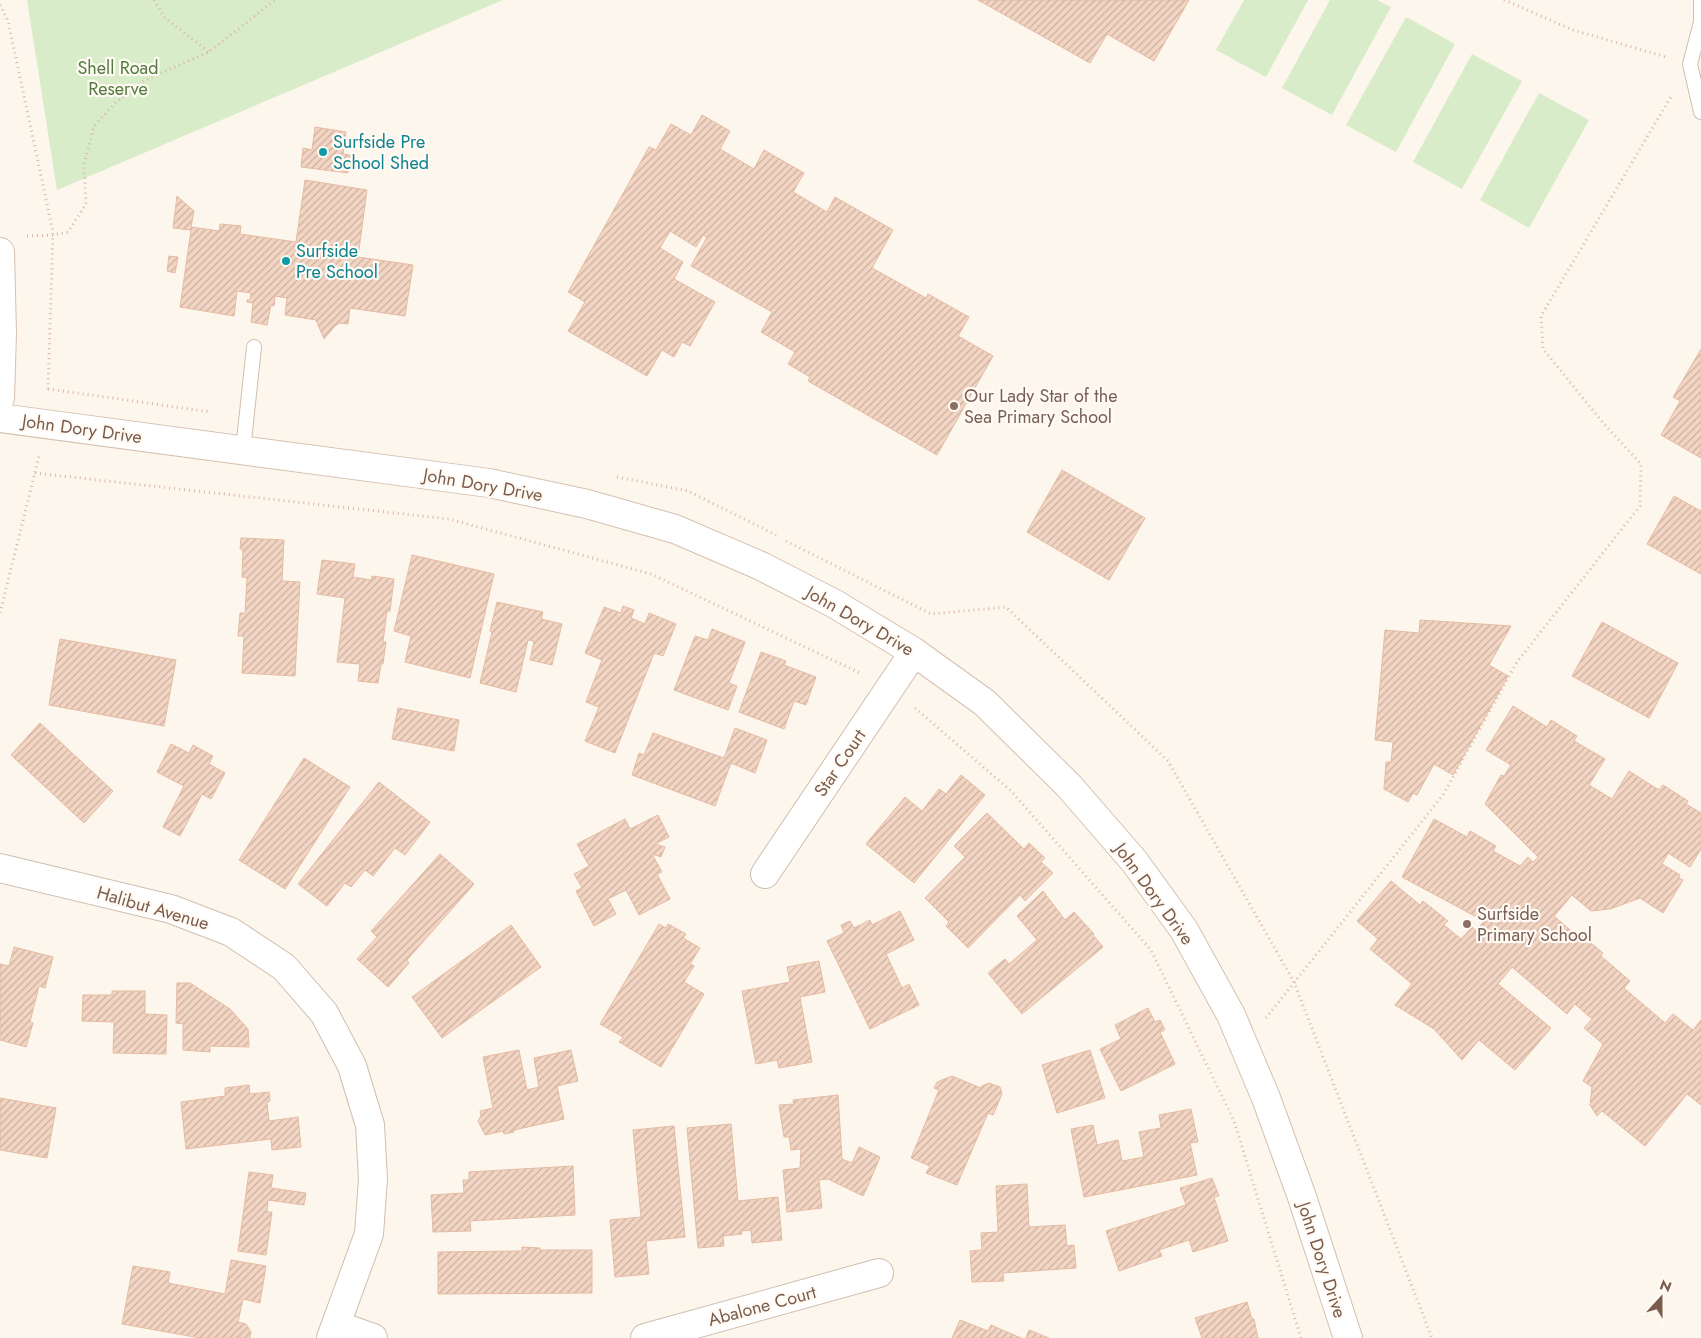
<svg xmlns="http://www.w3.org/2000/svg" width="1701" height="1338" viewBox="0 0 1701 1338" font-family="Jost,sans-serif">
	<defs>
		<pattern id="building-hatch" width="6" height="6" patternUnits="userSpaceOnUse" patternTransform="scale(1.25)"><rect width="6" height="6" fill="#f3d5c3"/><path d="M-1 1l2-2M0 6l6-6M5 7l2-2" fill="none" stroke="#cab0a1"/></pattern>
	</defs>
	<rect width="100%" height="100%" fill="#fdf6ec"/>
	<path fill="#d8ecc9" d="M27 0H503L57 190Z
		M1244 0H1308L1266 77 1216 50Z
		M1330 0H1377L1391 7 1332 115 1282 88Z
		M1406 17 1455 44 1396 152 1346 125Z
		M1472 54 1522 81 1462 189 1413 162Z
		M1539 93 1589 120 1529 228 1480 200Z"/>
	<path fill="url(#building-hatch)" stroke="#e6bba3" d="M978 0H1189L1154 61 1107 34 1090 63Z
		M702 115 730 131 720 149 754 169 764 150 804 173 793 192 827 212 835 197 893 230 872 268 926 298 928 294 969 317 958 336 993 356 937 455 808 381 810 377 788 364 795 352 761 332 772 312 691 266 707 237 703 235 696 247 670 231 660 248 683 262 674 279 715 302 690 346 682 342 674 357 662 350 647 376 568 331 585 302 568 292 649 147 656 150 671 124 691 135Z
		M315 127 346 132 343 154 350 155 348 173 301 167 303 148 312 150Z
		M305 180 367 190 358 257 413 265 405 316 350 308 348 324 340 323 335 326 324 339 316 320 285 315 287 298 275 296 274 306 271 305 267 325 251 322 253 303 247 302V300H250L251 293 237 291 234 316 180 307 191 230 173 228 177 196 194 211 191 227 219 231 220 224 241 226 240 234 296 242Z
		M169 256 178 257 175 273 167 271Z
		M1701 349V458L1661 435 1680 401 1673 397Z
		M1062 470 1145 518 1109 580 1027 532Z
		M1674 496 1701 511V574L1647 544Z
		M241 538 284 540 282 581 300 582 295 676 242 673 244 636H238L240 613H245L247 578 242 577 243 549H240Z
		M412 555 494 574 470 678 405 662 411 636 394 631Z
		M322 560 355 564 353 577 371 580 372 576 394 579 390 611H387L383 642H386L383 664H381L378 683 358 681 360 664 337 662 345 598 317 594Z
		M497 602 543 612 541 619 562 624 552 665 530 660 534 641 528 640 516 692 480 683 492 632 490 631Z
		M623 606 634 610 631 618 645 624 649 613 676 624 663 656 654 653 615 753 585 741 599 707 586 702 602 660 585 653 604 607 621 613Z
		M1420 620 1511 626 1489 665 1508 676 1453 775 1434 764 1417 795 1413 793 1408 802 1384 789 1386 762H1391L1393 742 1375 740 1385 630 1419 633Z
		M1602 622 1678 663 1649 718 1572 676Z
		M712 629 745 642 729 683 737 686 728 710 674 690 695 636 708 640Z
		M60 639 176 660 164 726 49 705Z
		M761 652 786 661 784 665 816 677 806 705 794 701 784 729 739 712Z
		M1513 706 1547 727 1551 720 1577 736 1574 741 1605 759 1589 785 1612 799 1629 771 1659 790 1663 785 1688 801 1686 804 1701 813V849L1690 867 1668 853 1662 864 1680 875 1679 878 1683 880 1663 913 1640 898 1610 909 1591 911 1572 895 1554 916 1577 936 1579 933 1603 953 1601 956 1630 981 1624 988 1665 1023 1673 1014 1693 1030 1701 1020V1105L1687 1094 1645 1146 1602 1111 1597 1116 1590 1105 1592 1087 1583 1081 1603 1044 1584 1028 1592 1019 1575 1004 1567 1014 1512 967 1498 984 1551 1028 1515 1070 1479 1040 1462 1060 1434 1029 1395 1005 1412 984 1370 949 1378 939 1357 921 1391 881 1420 905 1423 901 1448 921 1444 925 1461 939 1472 927 1476 931 1484 921 1402 877 1434 819 1467 837 1470 831 1496 846 1493 851 1520 866 1528 857 1533 862 1538 857 1485 804 1501 775 1504 776 1511 765 1486 750Z
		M398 708 459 720 454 751 392 739Z
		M40 723 113 791 84 823 11 755Z
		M735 728 767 740 755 773 731 763 715 806 632 775 639 753 644 755 653 733 724 758Z
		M171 744 189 753 193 745 213 756 209 764 225 773 211 799 202 794 180 836 163 827 184 786 157 772Z
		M304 758 350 787 285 889 239 860Z
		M961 775 985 795 914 883 866 844 905 797 922 811 939 789 946 794Z
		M379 782 430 822 405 855 395 848 373 876 365 870 351 887 345 883 327 906 298 884Z
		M987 813 1024 849 1029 843 1045 858 1041 862 1053 873 1025 901 1020 895 968 948 946 926 949 922 925 898 965 857 954 846Z
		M658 815 669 837 655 844 665 847 661 857 652 854 662 872 657 874 670 899 639 915 626 890 608 899 616 914 594 926 576 891 582 888 574 874 589 866 577 844 625 819 630 829Z
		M440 854 474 884 407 960 409 963 388 987 357 959 377 937 371 931Z
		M1043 891 1065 920 1074 912 1094 934 1093 935 1103 947 1022 1014 988 973 1005 959 1009 964 1037 940 1017 916Z
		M900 911 914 940 886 954 902 988 909 984 919 1005 870 1029 827 941 844 933 841 925 850 921 854 928 870 920 872 925Z
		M659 924 666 928 668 924 686 934 683 938 700 948 690 964 694 966 684 982 704 994 661 1067 619 1042 623 1037 600 1024Z
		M511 925 541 967 442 1038 412 997Z
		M14 947 53 957 45 988 39 986 30 1022 33 1023 26 1047 0 1040V964L9 966Z
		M819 961 825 992 800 997 812 1062 779 1068 777 1060 756 1064 742 991 790 982 787 967Z
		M177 983H190L230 1009 248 1029 249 1047 210 1046V1052L183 1050V1024L176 1023Z
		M112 991H145V1014L167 1015 166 1054 113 1053 114 1022 82 1021 83 995H112Z
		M1148 1008 1155 1022 1160 1020 1165 1030 1160 1032 1175 1064 1121 1091 1100 1049 1121 1039 1115 1025Z
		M519 1050 527 1090 539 1087 534 1058 571 1050 578 1081 557 1086 564 1119 514 1130V1132L504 1134 503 1131 485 1135 478 1121 481 1116 480 1111 493 1108 483 1057Z
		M1090 1050 1105 1098 1057 1113 1042 1065Z
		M952 1076 981 1088 982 1086 989 1083 1000 1087 1002 1094 993 1115 988 1113 957 1185 926 1173 930 1166 911 1158 939 1090 934 1088 937 1082Z
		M249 1085 250 1094 269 1092 270 1101 267 1102 269 1121 298 1117 301 1147 272 1150 271 1139 186 1149 181 1102 225 1096V1088Z
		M838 1095 842 1159 852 1163 859 1147 880 1157 867 1188 863 1196 828 1179 819 1180 822 1208 787 1212 783 1170 800 1168 801 1149 791 1150 789 1137H784L779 1105 794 1104 793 1100Z
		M0 1098 56 1108 47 1158 0 1150Z
		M1191 1109 1198 1142 1190 1143 1197 1175 1084 1197 1071 1129 1093 1125 1097 1145 1118 1140 1122 1161 1144 1157 1139 1132 1161 1128 1159 1115Z
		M731 1124 738 1201 778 1197 782 1240 752 1243 751 1230 741 1231 742 1234 723 1236 724 1246 698 1248 687 1128Z
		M674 1126 685 1237 646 1241 649 1274 615 1277 610 1220 641 1217 633 1130Z
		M573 1166 575 1215 470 1221 471 1231 433 1232 431 1195 464 1193 463 1180H469V1172Z
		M249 1172 273 1175 271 1188 306 1193 304 1205 268 1200 267 1212H272L266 1255 238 1251Z
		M1212 1178 1219 1196 1214 1197 1228 1241 1193 1252 1189 1240 1159 1250 1162 1256 1119 1271 1106 1231 1186 1205 1180 1188Z
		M1027 1184 1029 1227 1065 1225 1067 1246 1074 1245 1076 1268 1003 1273 1004 1281 972 1282 970 1251 982 1250 981 1233 998 1232 996 1186Z
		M522 1247 540 1248V1250H592V1293L438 1294V1252L522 1251Z
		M231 1260 266 1266 260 1303 243 1299 238 1322 246 1324 251 1332 250 1338H200L122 1324 133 1266 170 1272 168 1283 225 1294Z
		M1247 1302 1252 1319H1254L1258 1338H1202L1195 1318Z
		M960 1320 988 1331 991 1325 1021 1338H952Z
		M1029 1330 1049 1338H1026Z"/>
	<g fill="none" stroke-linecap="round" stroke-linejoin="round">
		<g stroke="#d1beb0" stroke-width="16">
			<path id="lane" d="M1701 0V19
				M1701 22 1690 64 1701 112
				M243 450 254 347"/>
		</g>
		<g stroke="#d1beb0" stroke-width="30">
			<path id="street" d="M0 868 171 909 231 932 284 967 324 1013 352 1066 370 1125 373 1179 369 1234 331 1338
				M765 874 914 652
				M336 1325 373 1338
				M645 1338 879 1273"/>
		</g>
		<g stroke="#d6c0b0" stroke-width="30">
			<path id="secondary" d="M0 252 2 333 0 398
				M0 418 489 483 587 504 675 529 761 566 835 604 914 652 985 703 1069 786 1134 861 1184 930 1231 1015 1266 1098 1302 1197 1348 1338"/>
		</g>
		<path stroke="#d9b8a5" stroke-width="3" stroke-dasharray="1 4" stroke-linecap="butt" d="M154 0 164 17 209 52
			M1504 0 1573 30 1666 57
			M0 5 8 21 53 232 48 390
			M27 236 53 235 68 232 86 204 84 164 94 126 115 103 145 80 209 52 275 0
			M48 389 211 412
			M35 473 449 519 651 574 862 674
			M617 477 688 491 776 535
			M786 541 931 614 1006 607 1168 761 1294 982 1432 1338
			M0 613 39 456
			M915 708 1011 791 1151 950 1234 1121 1301 1338
			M1266 1018 1443 795 1517 662 1640 506 1641 464 1604 424 1543 349 1541 316 1672 95"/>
		<use href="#lane" stroke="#fff" stroke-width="14"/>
		<use href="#street" stroke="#fff" stroke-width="28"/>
		<use href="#secondary" stroke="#fff" stroke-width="28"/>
	</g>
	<g fill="#0f9aa8" stroke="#fffaf3" stroke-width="2">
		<circle cx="323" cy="152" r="5"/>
		<circle cx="286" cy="261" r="5"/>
	</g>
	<g fill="#8d6e63" stroke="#fffaf3" stroke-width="2">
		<circle cx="954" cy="406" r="5"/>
		<circle cx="1467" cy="924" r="5"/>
	</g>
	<g text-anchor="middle" stroke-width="4.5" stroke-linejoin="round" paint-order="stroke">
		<g font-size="18" fill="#537a41" stroke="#fffaf3">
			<text x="118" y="74">Shell Road<tspan x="118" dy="21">Reserve</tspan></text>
		</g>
		<g font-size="18" fill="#0d838f" stroke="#fffaf3" text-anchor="start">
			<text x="333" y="148">Surfside Pre<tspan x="333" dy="21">School Shed</tspan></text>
			<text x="296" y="257">Surfside<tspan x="296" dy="21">Pre School</tspan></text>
		</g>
		<g font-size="18" fill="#785e54" stroke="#fffaf3" text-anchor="start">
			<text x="964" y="402">Our Lady Star of the<tspan x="964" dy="21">Sea Primary School</tspan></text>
			<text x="1477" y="920">Surfside<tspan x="1477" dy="21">Primary School</tspan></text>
		</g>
		<g font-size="18" fill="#7a5c4d" stroke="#fffaf3">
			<text transform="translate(82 429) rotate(8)" y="6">John Dory Drive</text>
			<text transform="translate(483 485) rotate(10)" y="6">John Dory Drive</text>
			<text transform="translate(860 621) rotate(30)" y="6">John Dory Drive</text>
			<text transform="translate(840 763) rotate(-56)" y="6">Star Court</text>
			<text transform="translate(1154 894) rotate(54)" y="6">John Dory Drive</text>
			<text transform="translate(153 908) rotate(16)" y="6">Halibut Avenue</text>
			<text transform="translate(1322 1260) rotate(72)" y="6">John Dory Drive</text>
			<text transform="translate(762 1306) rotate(-15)" y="6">Abalone Court</text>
		</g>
	</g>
	<g transform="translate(1661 1298) rotate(21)" stroke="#fffaf3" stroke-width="4" paint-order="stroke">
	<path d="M0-4L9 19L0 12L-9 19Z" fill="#7a5c4d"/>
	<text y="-8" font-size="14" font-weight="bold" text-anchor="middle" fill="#7a5c4d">N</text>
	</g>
</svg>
